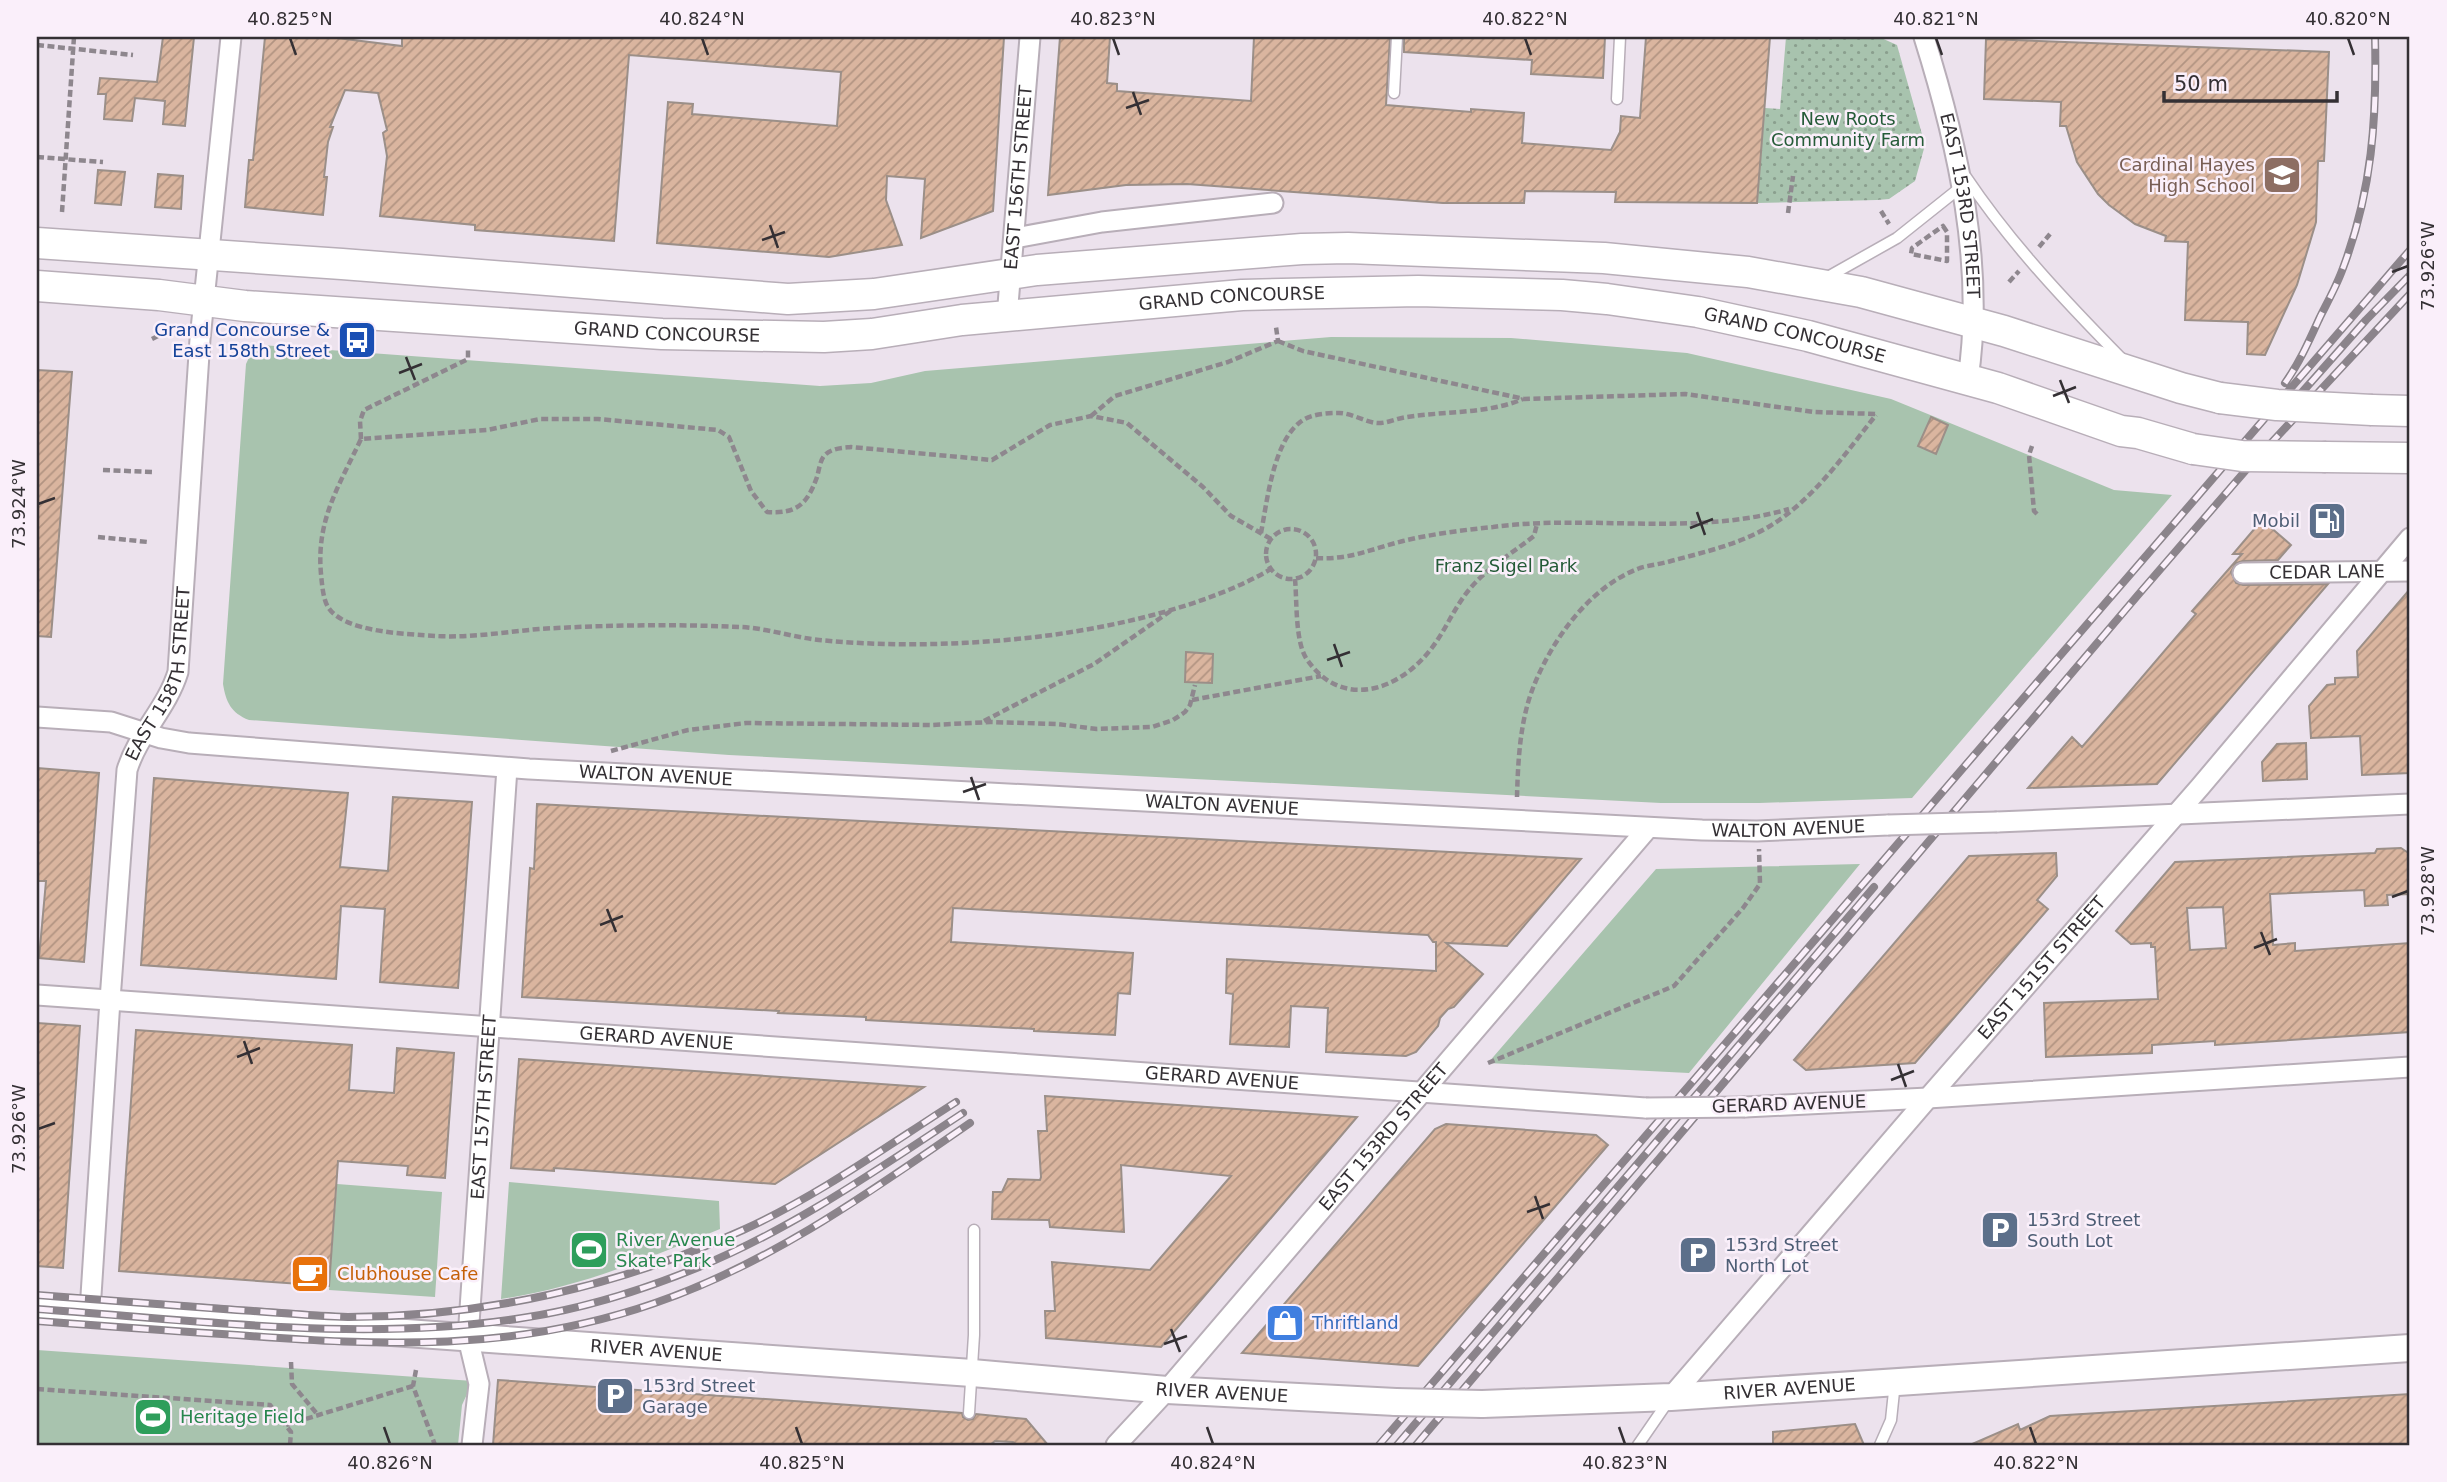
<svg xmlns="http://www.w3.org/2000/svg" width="2447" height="1482" viewBox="0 0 2447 1482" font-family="'DejaVu Sans',sans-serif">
	<defs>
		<pattern id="garden-dots" width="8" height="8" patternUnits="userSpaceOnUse" patternTransform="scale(1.75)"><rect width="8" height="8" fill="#a8c3ae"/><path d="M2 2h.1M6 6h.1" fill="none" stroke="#8a9f8e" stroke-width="1.8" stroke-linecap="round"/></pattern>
		<pattern id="building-hatch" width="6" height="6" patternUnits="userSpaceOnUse" patternTransform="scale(1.75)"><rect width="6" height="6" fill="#dab59f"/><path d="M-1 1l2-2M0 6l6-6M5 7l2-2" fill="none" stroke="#b29482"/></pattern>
	</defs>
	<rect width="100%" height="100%" fill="#ece2ed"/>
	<path fill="#a8c3ae" d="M1331 337 1511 338 1687 353 1891 399 2114 490 2172 495 1912 798 1759 803H1661L729 755 249 720C231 713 226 702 223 684L246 364 253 349 261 345 820 386 871 383 925 371Z
		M1860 864 1689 1073 1488 1063 1656 869Z
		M509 1182 719 1201 720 1229C649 1258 578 1288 501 1299Z
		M337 1184 442 1192 435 1297 329 1290Z
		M37 1350 473 1381 462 1405 458 1445H37Z"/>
	<path fill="url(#garden-dots)" d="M1786 37H1879L1897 45 1925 145 1915 181 1889 199 1877 200 1757 203 1765 108 1780 109Z"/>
	<path fill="url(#building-hatch)" stroke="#9b8f88" stroke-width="2" fill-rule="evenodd" d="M163 37H194L185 126 163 124 165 101 135 98 132 121 104 119 106 94H98L100 78 157 82Z
		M265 37H329L402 46V37H1004L993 211 921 238 925 179 887 176 886 200 902 245 829 257 657 243 668 102 693 104 692 114 837 126 841 72 629 55 614 241 475 230V225L380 216 387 156 383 133 387 130 378 93 345 90 330 127H333L328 142 324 177H327L323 215 245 207 249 160H253Z
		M1060 37H1110L1107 83 1117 84V91L1251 101 1254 37H1390L1386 105 1471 112V109L1524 113 1522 143 1611 150 1620 132 1621 116 1640 118 1646 37H1770L1757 203 1615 202 1616 192 1525 191 1524 203H1443L1187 184 1126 185 1048 195Z
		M1404 37H1605L1603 78 1531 74 1532 60 1404 52Z
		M1986 39 2329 52 2324 161H2318L2316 222 2297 285 2265 355 2247 354 2248 322 2185 320 2188 242 2165 241 2166 236 2135 224 2109 205 2098 194 2077 162 2066 126H2060L2061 102 1984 99Z
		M98 170 125 172 121 205 95 203Z
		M158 174 183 176 181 209 155 207Z
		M37 370 72 372 51 637 37 636Z
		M1931 417 1948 425 1936 454 1918 446Z
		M2262 520 2291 545 2278 560 2243 561 2236 563 2231 572 2236 583 2243 585 2328 584 2157 784 2028 788 2072 737 2082 747 2109 716 2196 614 2192 611 2242 554H2233Z
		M2410 589V773L2362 775 2360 736 2311 738 2309 706 2327 685 2335 684V678L2358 677 2357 651Z
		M1186 652 1213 654 1212 683 1185 682Z
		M2306 743 2307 779 2263 781 2262 762 2277 744Z
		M37 768 99 773 84 962 39 958 46 881H37Z
		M154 778 348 793 340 867 388 871 393 797 472 802 458 988 380 982 385 909 341 906 336 979 141 965Z
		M537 804 709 813 1581 859 1507 946 1446 943 1483 974 1454 1007 1448 1009 1440 1018 1438 1026 1416 1052 1406 1056 1326 1052 1328 1008 1291 1006 1289 1047 1230 1044 1233 994 1226 993 1227 959 1436 971V942H1433L1428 935 953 908 951 942 1133 953 1130 994 1118 993 1115 1035 1034 1031V1029L866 1020V1017L778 1013 779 1011 522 997 530 868 534 869Z
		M2401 848 2410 854V894L2387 895 2388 905 2365 906 2364 890 2270 894 2273 945 2295 943V951L2410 943V1032L2215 1045V1041L2152 1045V1053L2046 1057 2044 1003 2158 999 2155 947H2151V943L2131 944 2116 931 2175 862 2375 853 2377 849ZM2223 907 2226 948 2190 950 2187 908Z
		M2056 853 2057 876 2037 900 2048 909 1915 1063 1806 1070 1794 1060 1969 856Z
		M37 1023 80 1026 63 1268 37 1266Z
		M136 1030 352 1045 349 1090 394 1093 397 1048 454 1053 445 1178 407 1175 408 1166 338 1161 329 1286 119 1271Z
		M519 1059 824 1080 924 1087 775 1184 554 1168V1171L511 1168Z
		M1045 1096 1266 1111 1357 1117 1161 1347 1046 1338 1045 1311H1055L1052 1262 1150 1270 1231 1176 1121 1165 1124 1232 1050 1227 1049 1220 992 1219 993 1192H1002L1008 1179 1040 1180 1041 1177 1038 1131H1047Z
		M1446 1124 1596 1135 1608 1145 1418 1366 1242 1353 1435 1129Z
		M498 1380 962 1413 963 1417 968 1420 973 1419 976 1414 1026 1419 1048 1445H1017L1013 1442 995 1441 990 1445H493Z
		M2410 1394V1445H1970L2018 1424 2020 1430 2050 1416Z
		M1855 1424 1864 1445H1773V1432Z"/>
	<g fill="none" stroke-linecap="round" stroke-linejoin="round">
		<g stroke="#b8aeb8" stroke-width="13">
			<path id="lane" d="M1394 93 1397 37
				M1617 99 1620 37
				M1966 177C2011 244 2066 302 2122 359
				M1826 278 1897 238 1961 187
				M969 1413 974 1335V1230
				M1638 1445 1669 1400
				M1880 1445 1891 1420 1895 1382"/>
		</g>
		<g stroke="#b8aeb8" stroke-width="23">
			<g id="street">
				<path id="s1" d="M1924 37C1958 145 1985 266 1968 379"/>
				<path d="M1015 238 1102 222 1273 203"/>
				<path id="s2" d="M1007 317 1030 37"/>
				<path id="s3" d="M2243 573 2410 571"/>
				<path id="s4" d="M37 717 111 722 161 738 189 743 529 769 1702 830 1757 831 1888 825"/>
				<path d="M1997 822 2410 804"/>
				<path id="s5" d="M37 995 1646 1108"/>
				<path d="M1745 1107 1928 1098 2410 1067"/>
				<path id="s6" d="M90 1311 110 1000 127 770C138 734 167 708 178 672L200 339 231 37"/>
				<path id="s7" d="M1671 1397 1928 1098 2200 787 2410 538"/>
				<path id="s8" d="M472 1445 479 1384 468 1338 507 768"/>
				<path id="s9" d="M1116 1445 1167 1390 1648 828"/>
			</g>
		</g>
		<g stroke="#b8aeb8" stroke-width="30">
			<g id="secondary">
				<path id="s10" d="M37 1307 972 1373 1167 1390 1396 1402"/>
				<path id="s11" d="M1482 1404 1671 1397 2410 1348"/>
			</g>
		</g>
		<g stroke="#b8aeb8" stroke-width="33">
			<g id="primary">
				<path d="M37 243 342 264 788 299 874 294 1037 270 1302 249 1348 248 1604 258 1748 272 1861 292 2004 331 2181 388 2220 398"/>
				<path id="s12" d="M37 286 159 295 245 306 662 334 824 337 872 334 962 320 1242 295 1418 291 1562 295 1607 299 1698 312 1808 336 1998 388 2121 431 2138 433 2193 449"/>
				<path d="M2372 410 2410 411"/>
				<path d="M2326 457 2410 458"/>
			</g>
		</g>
		<path stroke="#8e878e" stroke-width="4.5" stroke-dasharray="7 3.5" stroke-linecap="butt" d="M37 45 133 55
			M37 157 103 162
			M1881 211 1889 224
			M62 212 74 37
			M1788 213 1793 176
			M1943 226 1947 232V261L1911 254 1912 248Z
			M2039 247 2050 234
			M2009 282 2019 271
			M152 339 158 336
			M1278 341 1303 351 1524 399 1685 394 1814 412 1877 414
			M1091 416 1115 396 1228 362 1278 341 1276 327
			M361 439 360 421 364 410 468 359V350
			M2032 446 2029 455 2034 511 2039 516
			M103 470 152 472
			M1266 554a25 25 0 1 1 50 0a25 25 0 1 1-50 0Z
			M1261 533C1267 502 1273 444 1299 423 1309 414 1326 413 1339 413 1351 413 1363 421 1376 423 1386 424 1397 418 1407 417 1446 411 1487 414 1523 399
			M98 537 148 542
			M1271 539 1231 516 1203 487 1127 423 1091 416 1050 425 992 460 851 447C842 448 831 448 824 456 820 461 819 470 817 477 807 505 796 514 767 512L751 491 729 437 718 430 598 419H540L487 430 361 439C339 486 316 520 321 574 322 584 323 599 328 607 344 633 409 634 436 636 471 638 505 632 539 629 605 625 673 624 740 627 766 628 792 637 819 640 891 647 964 645 1036 637 1111 628 1206 607 1271 569
			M1316 558C1350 560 1371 549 1403 541 1432 534 1463 530 1493 527 1591 514 1692 537 1789 509
			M1295 579C1297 600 1295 640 1306 658 1340 710 1398 692 1431 649 1448 627 1455 604 1475 583 1492 565 1515 551 1534 536L1537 524
			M1192 700 1321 676
			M984 721 1094 664 1172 610
			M611 751 688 730 746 723 932 725 990 722 1057 724 1097 729 1152 727 1173 720 1185 712 1190 705 1195 685
			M1517 797C1518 760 1520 718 1535 683 1554 637 1591 586 1640 568 1650 565 1661 564 1671 561 1705 552 1740 544 1770 526 1813 500 1845 454 1876 415
			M1488 1063 1674 986 1743 908 1760 884 1759 849
			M291 1362 292 1384 318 1415
			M416 1370 413 1386 435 1445
			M37 1389 270 1405 291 1432 290 1445
			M286 1425 413 1386"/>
		<use href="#lane" stroke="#fff" stroke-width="10"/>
		<use href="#street" stroke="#fff" stroke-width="19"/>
		<use href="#secondary" stroke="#fff" stroke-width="26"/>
		<use href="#primary" stroke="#fff" stroke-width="30"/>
		<g stroke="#8b848b" stroke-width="8">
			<path id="rail" d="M2285 383C2300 362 2310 339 2320 317 2328 301 2337 285 2343 268 2372 191 2377 118 2375 37
				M2289 407 2366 320 2410 275
				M37 1295C104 1300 170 1305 237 1310 274 1312 311 1316 348 1317 484 1317 620 1286 743 1230 818 1196 887 1146 956 1102
				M37 1309C194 1320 366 1343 522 1318 582 1309 643 1290 699 1267 794 1228 878 1169 963 1113
				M37 1321C103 1326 170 1331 237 1335 382 1346 514 1352 655 1303 771 1263 870 1192 970 1123
				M1379 1445 2410 250
				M1397 1445 1874 887
				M1416 1445 2138 595 2246 470 2410 294"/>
		</g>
		<use href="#rail" stroke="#faeffa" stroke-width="5" stroke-dasharray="16" stroke-linecap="butt"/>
		<g stroke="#b8aeb8" stroke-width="23" stroke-linecap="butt">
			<path id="street-bridge" d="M1888 825 1997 822
				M1646 1108 1745 1107"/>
		</g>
		<g stroke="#b8aeb8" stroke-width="30" stroke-linecap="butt">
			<path id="secondary-bridge" d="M1396 1402 1482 1404"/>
		</g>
		<g stroke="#b8aeb8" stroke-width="33" stroke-linecap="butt">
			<path id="primary-bridge" d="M2220 398 2277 405 2372 410
				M2193 449 2242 456 2326 457"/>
		</g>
		<use href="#street-bridge" stroke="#fff" stroke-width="19"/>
		<use href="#secondary-bridge" stroke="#fff" stroke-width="26"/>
		<use href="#primary-bridge" stroke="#fff" stroke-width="30"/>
	</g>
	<path fill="none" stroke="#343034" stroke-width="2.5" d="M290 38 296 55M702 38 708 55M1113 38 1119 55M1525 38 1531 55M1936 38 1942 55M2348 38 2354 55M1133 92 1141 115M1126 108 1149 100M770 225 778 248M762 240 785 232M2392 272 2408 266M406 357 415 380M399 373 422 364M2060 380 2069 403M2053 396 2076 387M38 504 55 498M1697 512 1705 535M1690 528 1713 519M1334 644 1342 667M1327 660 1350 652M971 777 979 800M963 792 986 784M2392 897 2408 891M607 909 616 932M600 925 623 916M2261 932 2270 955M2254 948 2277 939M244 1041 252 1064M237 1057 260 1048M1898 1064 1906 1087M1891 1080 1914 1071M38 1129 55 1123M1535 1196 1543 1219M1527 1212 1550 1204M1171 1329 1180 1352M1164 1344 1187 1336M384 1427 390 1444M796 1427 802 1444M1207 1427 1213 1444M1619 1427 1625 1444M2030 1427 2036 1444"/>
	<defs>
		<g id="school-square" transform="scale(2.0125)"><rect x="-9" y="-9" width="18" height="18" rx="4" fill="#8d6e63" stroke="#faeffa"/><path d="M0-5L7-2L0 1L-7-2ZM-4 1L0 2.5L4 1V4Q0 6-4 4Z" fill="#fff"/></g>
		<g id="bus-square" transform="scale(2.0125)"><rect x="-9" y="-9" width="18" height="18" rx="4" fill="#1a4fb4" stroke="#faeffa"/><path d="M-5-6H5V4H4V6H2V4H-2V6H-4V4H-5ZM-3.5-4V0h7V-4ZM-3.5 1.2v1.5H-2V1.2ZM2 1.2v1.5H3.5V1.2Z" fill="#fff"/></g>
		<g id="fuel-square" transform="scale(2.0125)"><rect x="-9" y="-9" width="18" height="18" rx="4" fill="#5c6f8a" stroke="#faeffa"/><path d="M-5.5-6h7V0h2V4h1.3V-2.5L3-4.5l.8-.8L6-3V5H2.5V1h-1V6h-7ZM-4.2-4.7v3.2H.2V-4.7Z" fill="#fff"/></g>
		<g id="parking-square" transform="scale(2.0125)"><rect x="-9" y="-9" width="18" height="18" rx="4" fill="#5c6f8a" stroke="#faeffa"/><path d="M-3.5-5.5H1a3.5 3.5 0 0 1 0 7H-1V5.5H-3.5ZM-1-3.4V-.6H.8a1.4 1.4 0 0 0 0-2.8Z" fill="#fff"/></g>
		<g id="stadium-square" transform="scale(2.0125)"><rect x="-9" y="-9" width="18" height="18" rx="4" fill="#2e9e5b" stroke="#faeffa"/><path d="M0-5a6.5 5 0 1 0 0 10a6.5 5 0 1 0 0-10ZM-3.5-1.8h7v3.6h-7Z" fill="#fff"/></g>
		<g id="cafe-square" transform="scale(2.0125)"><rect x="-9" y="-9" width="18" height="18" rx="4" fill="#e8710a" stroke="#faeffa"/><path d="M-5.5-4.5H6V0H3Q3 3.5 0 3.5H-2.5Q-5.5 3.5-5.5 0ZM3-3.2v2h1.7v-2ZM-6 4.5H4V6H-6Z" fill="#fff"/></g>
		<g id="shop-square" transform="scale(2.0125)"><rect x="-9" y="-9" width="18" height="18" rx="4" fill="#3f7fe0" stroke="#faeffa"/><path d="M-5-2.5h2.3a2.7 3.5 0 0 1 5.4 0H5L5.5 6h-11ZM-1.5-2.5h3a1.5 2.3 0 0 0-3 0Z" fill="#fff"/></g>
	</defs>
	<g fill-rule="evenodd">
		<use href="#school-square" x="2282" y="175"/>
		<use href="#bus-square" x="357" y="340"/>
		<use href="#fuel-square" x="2327" y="521"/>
		<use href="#parking-square" x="2000" y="1230"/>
		<use href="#stadium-square" x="589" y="1250"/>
		<use href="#parking-square" x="1698" y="1255"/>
		<use href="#cafe-square" x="310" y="1274"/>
		<use href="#shop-square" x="1285" y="1323"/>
		<use href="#parking-square" x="615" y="1396"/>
		<use href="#stadium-square" x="153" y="1417"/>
	</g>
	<g text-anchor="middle" stroke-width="5" stroke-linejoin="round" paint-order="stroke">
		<g font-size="18" fill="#255b38" stroke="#faeffa">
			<text x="1848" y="125">New Roots<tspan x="1848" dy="21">Community Farm</tspan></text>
			<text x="1506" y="572">Franz Sigel Park</text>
		</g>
		<g font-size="18" fill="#785e54" stroke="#faeffa" text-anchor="end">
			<text x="2255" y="171">Cardinal Hayes<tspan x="2255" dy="21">High School</tspan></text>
		</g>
		<g font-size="18" fill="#343034" stroke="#faeffa">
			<text dy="6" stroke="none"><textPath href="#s2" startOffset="140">EAST 156TH STREET</textPath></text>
			<text dy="6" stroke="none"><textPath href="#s1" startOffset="173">EAST 153RD STREET</textPath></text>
			<text dy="6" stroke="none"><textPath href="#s12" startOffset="1199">GRAND CONCOURSE</textPath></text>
			<text dy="6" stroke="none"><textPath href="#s12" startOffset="632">GRAND CONCOURSE</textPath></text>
			<text dy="6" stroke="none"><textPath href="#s12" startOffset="1766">GRAND CONCOURSE</textPath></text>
			<text dy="6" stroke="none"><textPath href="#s3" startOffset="84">CEDAR LANE</textPath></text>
			<text dy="6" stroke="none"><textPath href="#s6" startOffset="646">EAST 158TH STREET</textPath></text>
			<text dy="6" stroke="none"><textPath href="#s4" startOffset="623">WALTON AVENUE</textPath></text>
			<text dy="6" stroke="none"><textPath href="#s4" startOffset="1190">WALTON AVENUE</textPath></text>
			<text dy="6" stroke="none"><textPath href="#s4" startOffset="1757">WALTON AVENUE</textPath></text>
			<text dy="6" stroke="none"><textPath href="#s7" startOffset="567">EAST 151ST STREET</textPath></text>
			<text dy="6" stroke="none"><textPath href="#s5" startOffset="621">GERARD AVENUE</textPath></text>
			<text dy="6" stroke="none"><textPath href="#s5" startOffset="1188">GERARD AVENUE</textPath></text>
			<text transform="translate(1789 1104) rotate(-2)" y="6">GERARD AVENUE</text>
			<text dy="6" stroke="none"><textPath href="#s8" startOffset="340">EAST 157TH STREET</textPath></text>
			<text dy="6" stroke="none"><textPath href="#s9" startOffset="408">EAST 153RD STREET</textPath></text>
			<text dy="6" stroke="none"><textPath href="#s10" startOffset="621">RIVER AVENUE</textPath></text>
			<text dy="6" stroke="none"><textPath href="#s11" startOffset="308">RIVER AVENUE</textPath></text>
			<text dy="6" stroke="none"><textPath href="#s10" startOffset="1188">RIVER AVENUE</textPath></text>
		</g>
		<g font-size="18" fill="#164399" stroke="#faeffa" text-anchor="end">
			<text x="330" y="336">Grand Concourse &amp;<tspan x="330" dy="21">East 158th Street</tspan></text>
		</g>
		<g font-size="18" fill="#4e5e75" stroke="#faeffa" text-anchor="start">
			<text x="2300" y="527" text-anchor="end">Mobil</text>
			<text x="2027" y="1226">153rd Street<tspan x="2027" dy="21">South Lot</tspan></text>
			<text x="1725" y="1251">153rd Street<tspan x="1725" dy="21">North Lot</tspan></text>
			<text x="642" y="1392">153rd Street<tspan x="642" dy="21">Garage</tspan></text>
		</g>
		<g font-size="18" fill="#27864d" stroke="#faeffa" text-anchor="start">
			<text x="616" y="1246">River Avenue<tspan x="616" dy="21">Skate Park</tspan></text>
			<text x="180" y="1423">Heritage Field</text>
		</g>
		<g font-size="18" fill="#c56008" stroke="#faeffa" text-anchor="start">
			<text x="337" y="1280">Clubhouse Cafe</text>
		</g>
		<g font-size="18" fill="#366cbe" stroke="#faeffa" text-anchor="start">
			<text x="1312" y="1329">Thriftland</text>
		</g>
	</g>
	<rect width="2447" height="1482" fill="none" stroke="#faeffa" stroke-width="77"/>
	<path d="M2164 91v10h173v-10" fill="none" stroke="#343034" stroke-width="3.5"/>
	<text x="2174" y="91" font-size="21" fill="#343034" stroke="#faeffa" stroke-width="5" paint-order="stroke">50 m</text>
	<rect x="38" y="38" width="2370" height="1406" fill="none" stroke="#343034" stroke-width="2.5"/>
	<g font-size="18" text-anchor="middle" fill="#343034">
		<text x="290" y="25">40.825°N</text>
		<text x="702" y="25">40.824°N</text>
		<text x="1113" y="25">40.823°N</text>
		<text x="1525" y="25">40.822°N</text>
		<text x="1936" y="25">40.821°N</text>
		<text x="2348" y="25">40.820°N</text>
		<text transform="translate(2428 266) rotate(-90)" y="6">73.926°W</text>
		<text transform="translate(19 504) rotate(-90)" y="6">73.924°W</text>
		<text transform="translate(2428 891) rotate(-90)" y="6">73.928°W</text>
		<text transform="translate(19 1129) rotate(-90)" y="6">73.926°W</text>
		<text x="390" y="1469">40.826°N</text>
		<text x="802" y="1469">40.825°N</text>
		<text x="1213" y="1469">40.824°N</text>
		<text x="1625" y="1469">40.823°N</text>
		<text x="2036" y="1469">40.822°N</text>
	</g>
</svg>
